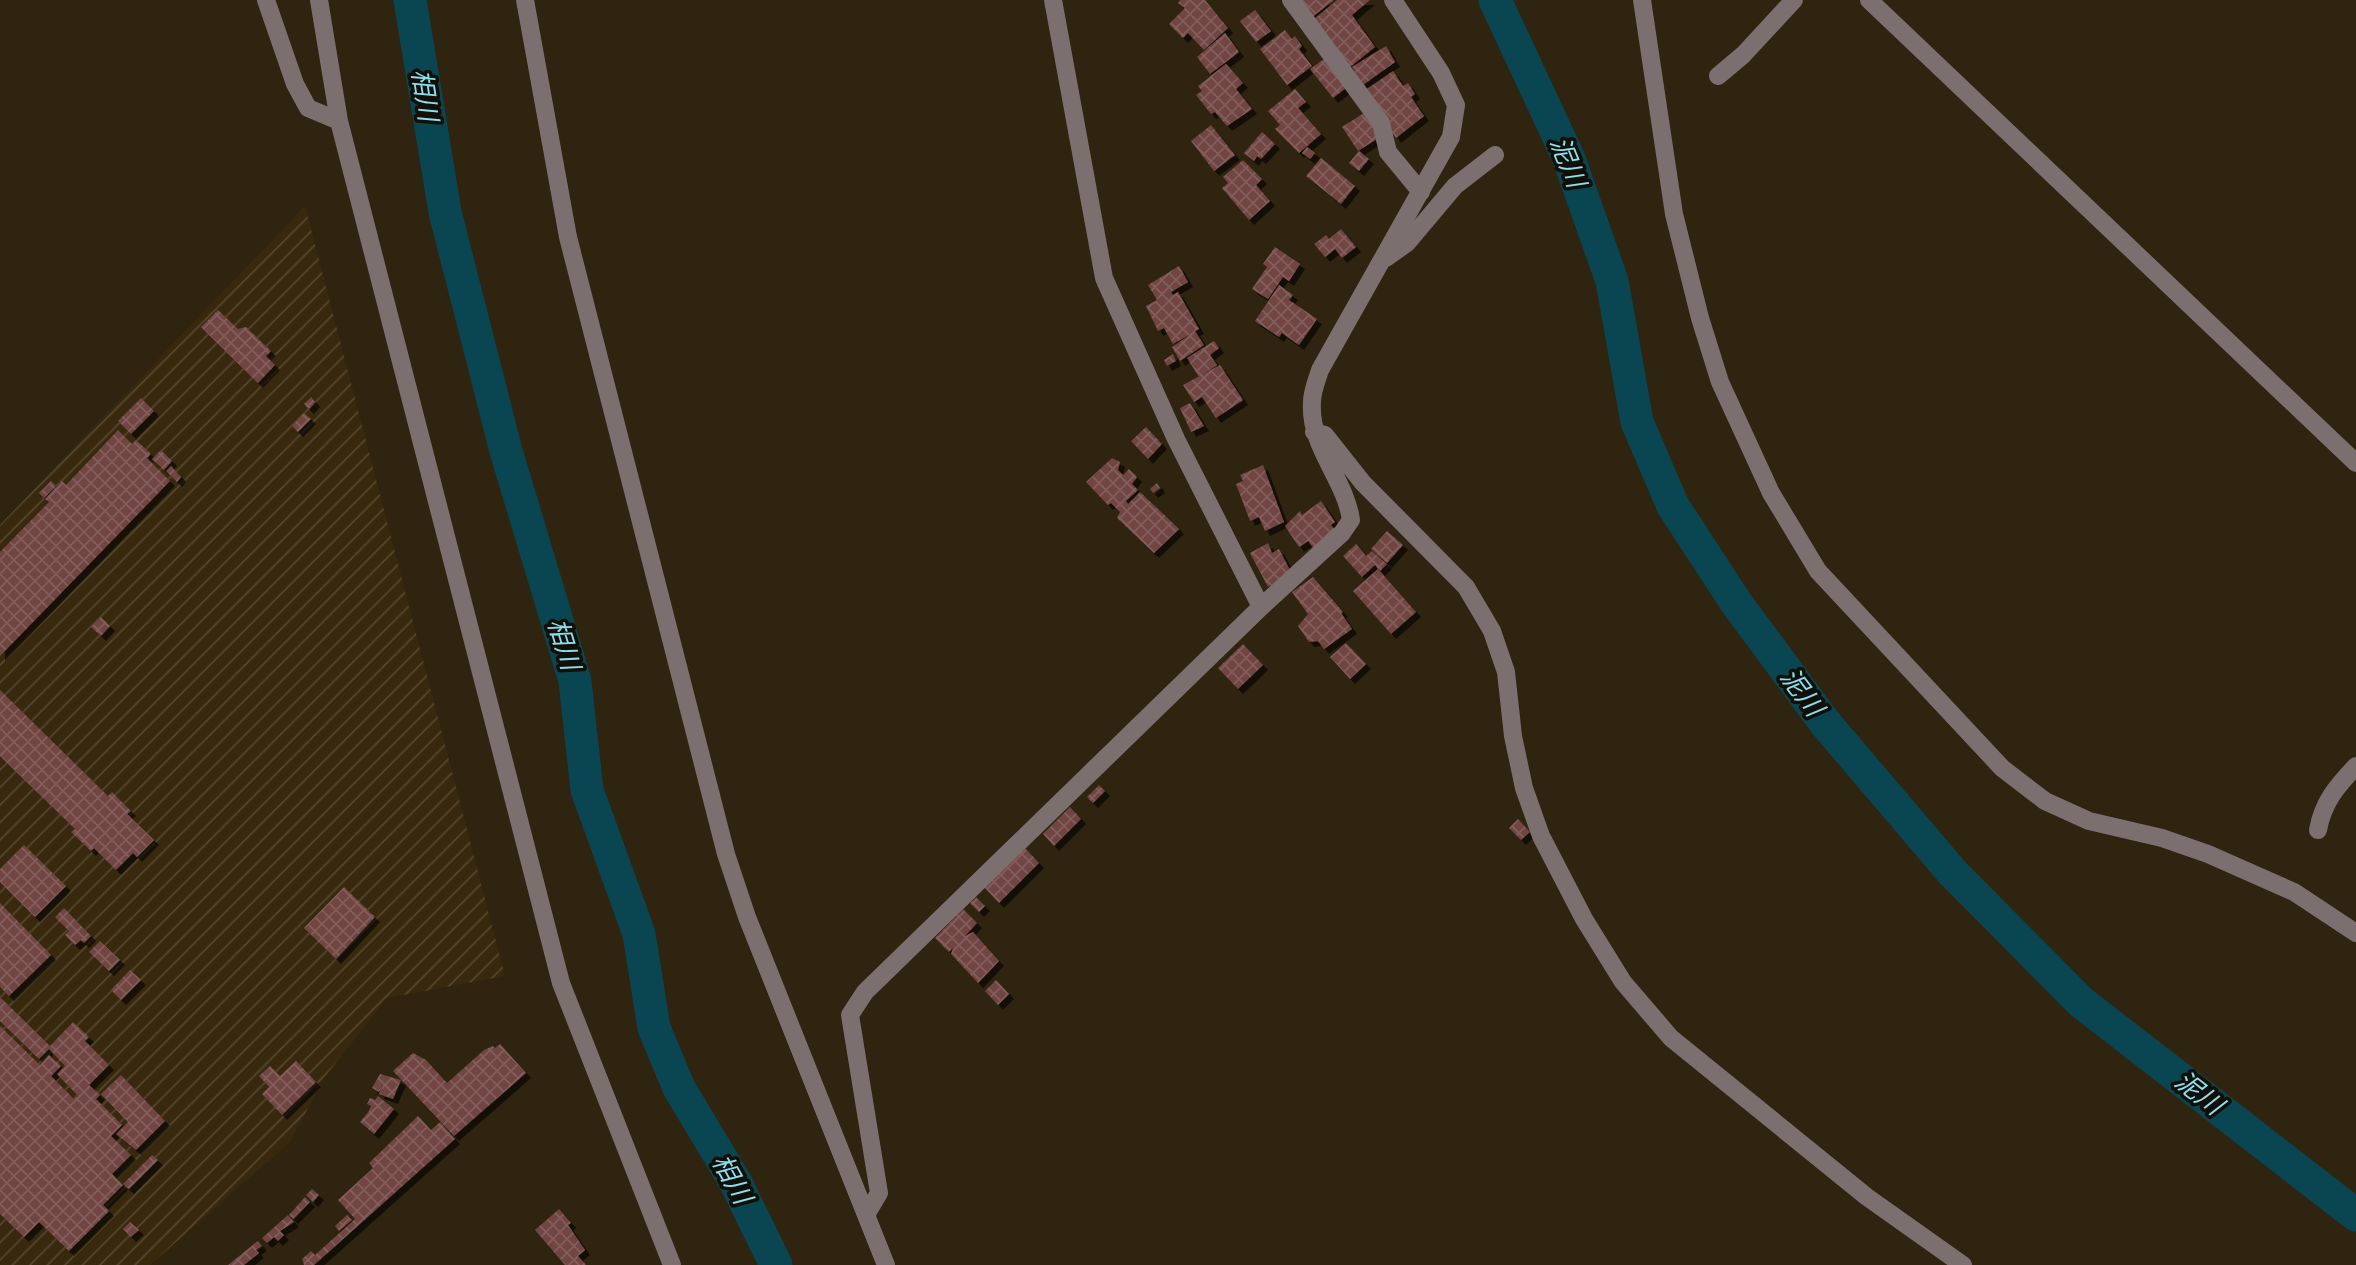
<svg xmlns="http://www.w3.org/2000/svg" width="2356" height="1265" viewBox="0 0 2356 1265" font-family="Commissioner,'Noto Sans JP',sans-serif">
	<defs>
		<pattern id="industrial-furrows" width="10" height="10" patternUnits="userSpaceOnUse" patternTransform="scale(1.75)"><rect width="10" height="10" fill="#38290e"/><path d="M-1 1l2-2M0 10L10 0M9 11l2-2" fill="none" stroke="#54472f"/></pattern>
		<pattern id="building-cross-hatch" width="8" height="8" patternUnits="userSpaceOnUse" patternTransform="scale(1.75)"><rect width="8" height="8" fill="#6f4442"/><path d="M0 0l8 8M0 8l8-8" fill="none" stroke="#835e5c"/></pattern>
		<filter id="shadow"><feDropShadow dx="5" dy="5" stdDeviation="0" flood-color="#0009"/></filter>
	</defs>
	<rect width="100%" height="100%" fill="#2f2410"/>
	<path fill="url(#industrial-furrows)" d="M305 206 505 976 387 998 324 1078 290 1142 150 1265H0V525Z"/>
	<g fill="none" stroke-linecap="round" stroke-linejoin="round">
		<path stroke="#094651" stroke-width="33" d="M410 0 445 212 506 451 575 681 587 790 639 934 654 1028 679 1088 736 1183 776 1265
			M1495 0 1569 159 1612 281 1637 422 1673 506 1737 604 1826 724 1953 873 2081 1002 2356 1215"/>
	</g>
	<path fill="url(#building-cross-hatch)" filter="url(#shadow)" d="M1180 0H1205L1228 28 1204 50 1188 33 1183 38 1169 24 1185 8 1178 3Z
		M1297 0H1334L1311 18Z
		M1337 0H1370L1352 15 1375 47 1349 68 1314 19Z
		M1255 10 1271 31 1256 42 1240 21Z
		M1285 30 1292 39 1295 36 1302 46 1299 49 1312 66 1287 85 1260 49Z
		M1225 33 1239 52 1210 74 1197 57Z
		M1386 46 1395 62 1363 85 1352 67Z
		M1324 59 1346 88 1333 98 1310 69Z
		M1226 64 1243 83 1236 89 1252 109 1227 126 1215 112 1211 114 1196 95 1202 91 1198 86Z
		M1393 71 1403 86 1408 83 1415 94 1411 97 1424 116 1396 138 1364 91Z
		M1295 89 1306 102 1298 108 1321 134 1299 153 1275 129 1280 125 1268 111Z
		M1364 113 1380 137 1358 151 1342 127Z
		M1211 125 1235 155 1214 171 1191 141Z
		M1262 132 1275 144 1261 159 1257 156 1254 161 1244 153Z
		M1307 147 1315 153 1310 159 1302 153Z
		M1359 151 1369 159 1359 171 1349 163Z
		M1321 158 1355 186 1341 204 1306 176Z
		M1243 160 1262 179 1256 185 1270 201 1249 220 1222 188 1228 183 1223 177Z
		M1341 229 1356 247 1342 258 1335 249 1325 257 1314 244 1326 235 1329 239Z
		M1275 247 1300 264 1289 281 1283 277 1268 299 1252 289 1267 267 1263 264Z
		M1179 266 1188 282 1171 292 1173 295 1178 292 1199 329 1195 331 1204 345 1180 361 1172 347 1191 334 1173 344 1164 328 1158 331 1146 306 1157 300 1148 285Z
		M1279 285 1293 295 1289 300 1317 319 1299 345 1282 333 1279 337 1255 321Z
		M218 310 238 329 246 327 271 351 266 356 275 365 258 383 201 327Z
		M1214 341 1219 348 1210 355 1217 365 1199 377 1187 358Z
		M1173 354 1176 361 1167 366 1164 360Z
		M1220 365 1243 400 1216 418 1202 397 1194 402 1183 385Z
		M311 397 315 402 309 409 304 404Z
		M141 398 154 411 131 434 118 421Z
		M1190 403 1204 426 1191 432 1180 408Z
		M304 413 311 419 298 432 292 426Z
		M1146 427 1162 444 1148 459 1131 441Z
		M118 430 132 444 136 440 151 454 147 458 170 481 0 656V552L49 502 45 499 62 481 66 485Z
		M161 450 172 461 164 470 152 459Z
		M1112 458 1120 462 1118 470 1123 475 1129 469 1137 477 1132 484 1138 490 1126 501 1128 504 1140 492 1179 529 1154 553 1117 518 1120 512 1111 503 1108 505 1086 482Z
		M1263 465 1284 522 1265 531 1259 517 1250 521 1236 484 1243 481 1240 475Z
		M171 466 181 477 177 482 166 471Z
		M51 481 56 486 44 498 39 493Z
		M1157 483 1160 488 1153 493 1150 489Z
		M1321 501 1335 522 1331 525 1334 529 1315 550 1308 541 1299 547 1285 526 1300 511 1302 515Z
		M1387 531 1403 545 1387 563 1371 549Z
		M1268 543 1272 553 1279 549 1292 574 1268 587 1250 553Z
		M1356 544 1366 556 1372 551 1387 564 1380 571 1375 565 1362 577 1343 556Z
		M1378 569 1416 612 1391 634 1353 591Z
		M1313 577 1343 612 1341 613 1352 629 1324 649 1318 641 1309 642 1298 626 1308 614 1292 592Z
		M101 617 110 626 101 636 91 627Z
		M1346 643 1366 664 1350 679 1330 657Z
		M1243 644 1263 665 1238 689 1218 668Z
		M0 690 108 796 112 792 131 811 127 814 154 840 137 857 133 853 116 870 94 848 91 851 71 832 75 829 0 756Z
		M1099 785 1105 791 1093 803 1087 797Z
		M1070 807 1081 819 1054 846 1043 834Z
		M1518 819 1530 832 1521 840 1509 828Z
		M24 845 66 886 35 917 0 882V869Z
		M1025 848 1039 863 999 903 983 886Z
		M344 887 375 917 336 959 304 928Z
		M976 897 985 906 979 912 970 903Z
		M0 903 51 955 9 996 0 987Z
		M64 908 91 936 84 943 81 940 75 945 65 935 69 931 55 917Z
		M963 909 977 923 965 936 973 932 999 961 978 983 951 954 953 948 949 952 935 938Z
		M100 941 120 960 109 971 89 952Z
		M130 970 141 980 121 1000 111 990Z
		M996 980 1009 994 998 1005 985 991Z
		M0 997 50 1046 73 1022 89 1037 85 1041 109 1065 89 1085 100 1095 96 1099 122 1125 111 1136 131 1155 112 1174 123 1185 103 1205 109 1211 69 1251 39 1222 24 1237 0 1214V1026L40 1065 49 1055 61 1066 51 1076 74 1099 78 1096 57 1074 65 1066 49 1049 39 1059 0 1021Z
		M500 1044 526 1073 454 1136 393 1071 413 1053 426 1060 447 1083 484 1050 493 1046 495 1048Z
		M296 1061 316 1082 282 1115 262 1094 269 1087 259 1076 270 1066 280 1076Z
		M380 1074 401 1080 393 1099 379 1094 384 1082 379 1092 372 1088Z
		M121 1075 165 1121 136 1150 116 1134 128 1122 101 1094Z
		M378 1096 394 1109 374 1134 360 1122 369 1111 371 1106 367 1104 370 1098 375 1100Z
		M418 1116 431 1130 440 1122 455 1139 314 1265H304L302 1259 311 1251 315 1255 355 1219 338 1200 373 1168 369 1163Z
		M152 1155 158 1160 129 1189 123 1184Z
		M312 1189 319 1195 313 1202 306 1195Z
		M305 1197 310 1202 293 1219 289 1215Z
		M559 1209 571 1223 568 1225 585 1250 578 1256 586 1265H565L535 1230Z
		M288 1215 294 1222 280 1231 284 1235 278 1241 274 1237 267 1243 262 1238Z
		M347 1215 352 1220 339 1231 335 1226Z
		M130 1222 139 1230 131 1237 123 1229Z
		M258 1241 262 1246 256 1250 259 1253 244 1265H228Z"/>
	<g fill="none" stroke-linecap="round" stroke-linejoin="round">
		<path stroke="#7c6f70" stroke-width="18" d="M266 0 295 84 308 108 339 121
			M319 0 339 121 561 983 672 1265
			M525 0 568 237 726 854 747 917 886 1265
			M1053 0 1104 278 1176 439 1261 607
			M1291 0 1381 123 1388 152 1421 192
			M1642 0 1674 214 1700 318 1720 382 1771 493 1818 571 2002 768 2045 801 2089 821 2162 838 2208 854 2294 892 2356 933
			M1869 0 2356 463
			M1718 76 1743 55 1794 0
			M1386 258 1407 243 1455 186 1495 155
			M1314 432 1325 435 1363 483 1466 587 1492 631 1506 672 1513 736 1524 788 1541 836 1584 919 1623 982 1671 1038 1867 1197 1963 1265
			M2318 830C2323 802 2337 786 2356 766
			M866 1215 879 1193 850 1015 865 992 1261 607 1342 533 1351 520C1345 478 1309 447 1312 402 1312 391 1317 380 1320 370L1451 137 1456 105 1441 73 1393 0"/>
	</g>
	<g text-anchor="middle" stroke-width="7" stroke-linejoin="round" paint-order="stroke">
		<g font-size="26" font-style="italic" fill="#86dff2" stroke="#130e06">
			<text transform="translate(425 95) rotate(81)" y="9">相川</text>
			<text transform="translate(1568 162) rotate(68)" y="9">泥川</text>
			<text transform="translate(564 644) rotate(73)" y="9">相川</text>
			<text transform="translate(1802 692) rotate(53)" y="9">泥川</text>
			<text transform="translate(2199 1093) rotate(38)" y="9">泥川</text>
			<text transform="translate(732 1179) rotate(61)" y="9">相川</text>
		</g>
	</g>
</svg>
